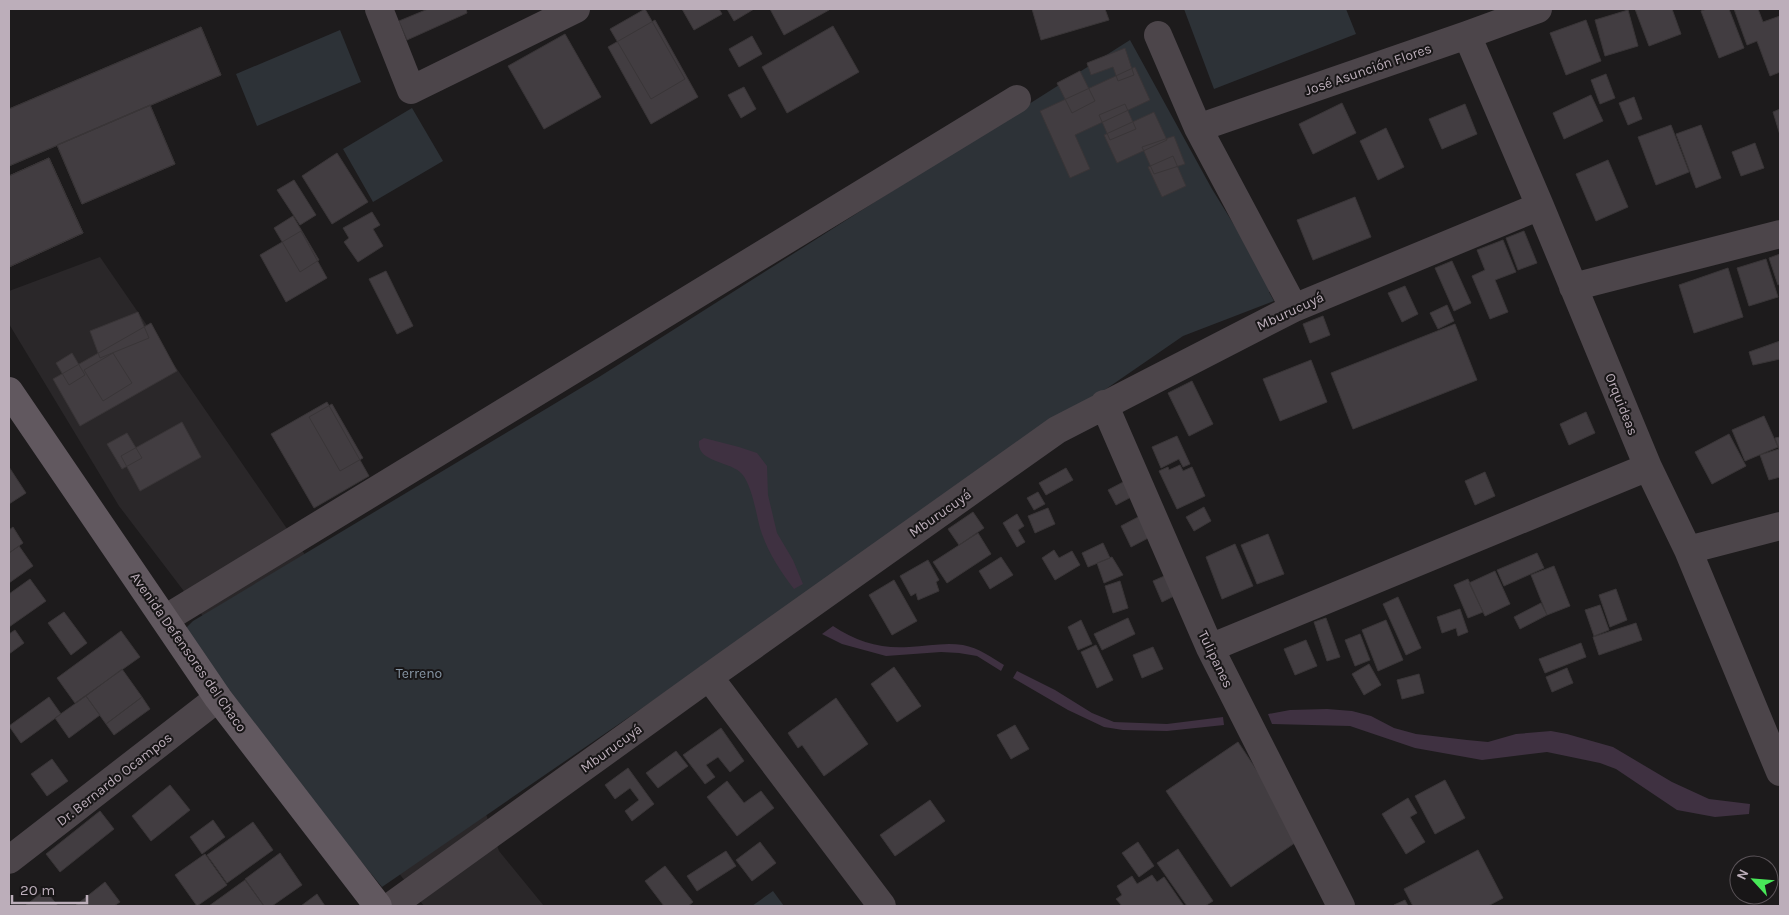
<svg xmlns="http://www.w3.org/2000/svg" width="1789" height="915" viewBox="0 0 1789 915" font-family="Karla,sans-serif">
	<rect width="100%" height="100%" fill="#1d1b1c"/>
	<path fill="#2a2729" d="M100 257 292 536 486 814 499 851 544 906H424L119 506 9 324V291Z"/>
	<path fill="#2d3237" d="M1184 9H1346L1356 34 1214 89Z
		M340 30 361 82 257 126 236 74Z
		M1130 40 1212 189 1274 290 1269 292 1274 301 1183 336 382 887 177 637 193 621 599 377Z
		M412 108 443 161 373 202 343 149Z
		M773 891 784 906H752Z"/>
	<path fill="#3f3141" d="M704 438 739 447 757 453 767 466 768 495 777 533 793 560 803 584 794 589C780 571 767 551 760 528 756 513 752 486 742 474 731 461 696 463 699 441Z
		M833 626C857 642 881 649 909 647 928 646 945 642 963 645 979 648 991 657 1004 665L1001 671 977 656 959 653 941 652 886 656 842 644 822 634Z
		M1017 671 1055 690 1092 713 1114 722 1167 724 1223 717 1224 725 1167 731 1123 730 1104 727 1068 710 1013 678Z
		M1327 709 1352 711 1371 716 1394 728 1416 734 1467 740 1488 742 1516 734 1551 731 1567 734 1613 747 1672 782 1709 799 1750 804 1749 814 1715 817 1677 810 1616 769 1600 763 1547 752 1482 760 1415 748 1350 726 1272 724 1268 714 1290 710Z"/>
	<path fill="#423d41" stroke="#393537" d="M428 9H466L467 13 407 40 399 21Z
		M645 9 685 79 651 99 610 29Z
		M682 9H719L722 14 694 30Z
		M727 9H754L734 21Z
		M770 9H828L829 10 784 35Z
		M1032 9H1105L1109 20 1041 40Z
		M1635 9H1672L1681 34 1649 46Z
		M1707 9H1729L1744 48 1719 58 1701 11Z
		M1734 9H1758L1763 22 1780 16V72L1770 76 1757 41 1747 45Z
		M1628 10 1638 46 1605 56 1595 20Z
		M655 20 698 97 651 124 608 47Z
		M1586 20 1601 61 1566 75 1550 33Z
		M833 26 859 72 787 113 762 67Z
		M201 27 221 75 9 166V109Z
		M201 27 221 75 9 166V109Z
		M565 34 601 97 544 129 508 66Z
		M752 36 762 54 739 67 729 49Z
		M1125 48 1134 75 1118 81 1113 67 1091 75 1087 63Z
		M1135 67 1150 100 1075 135 1090 169 1070 178 1040 111Z
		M1080 71 1095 101 1072 113 1057 83Z
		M1606 74 1615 98 1600 104 1591 80Z
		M744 87 756 109 741 118 728 95Z
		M1591 95 1603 121 1564 139 1553 113Z
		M1634 97 1642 119 1628 125 1619 103Z
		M1342 103 1356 133 1313 154 1299 124Z
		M1125 104 1136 129 1110 140 1099 115Z
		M1465 104 1477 134 1442 149 1429 119Z
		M150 105 175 164 82 204 57 145Z
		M150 105 175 164 82 204 57 145Z
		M1780 109V135L1773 112Z
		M1154 112 1167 140 1117 163 1104 135Z
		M1671 125 1689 172 1656 185 1638 137Z
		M1701 125 1721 178 1696 188 1676 134Z
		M1386 128 1404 167 1378 180 1360 141Z
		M1174 136 1185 164 1154 174 1142 147Z
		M1755 143 1764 168 1741 176 1732 152Z
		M337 153 368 202 332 224 302 176Z
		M1173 156 1186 186 1162 197 1148 167Z
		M49 158 83 233 9 267V176Z
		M49 158 83 233 9 267V176Z
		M49 158 83 233 9 267V176Z
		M1608 160 1628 207 1596 221 1576 174Z
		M294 180 316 215 300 225 277 190Z
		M1355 197 1371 237 1313 260 1297 220Z
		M372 212 380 225 373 229 383 246 358 262 344 242 349 238 343 228Z
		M293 216 319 260 300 272 274 228Z
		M301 231 327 278 286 302 260 255Z
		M1524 231 1537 263 1518 270 1506 238Z
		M1503 240 1516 272 1495 280 1508 312 1490 319 1472 276 1485 270 1477 250Z
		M1780 254V284L1778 285 1769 258Z
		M1766 259 1778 297 1749 306 1737 268Z
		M1452 261 1471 303 1454 311 1435 268Z
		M1728 268 1743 317 1694 333 1679 285Z
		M386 271 413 326 397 334 369 279Z
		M1405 286 1418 314 1402 322 1388 293Z
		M1447 305 1454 321 1438 329 1430 313Z
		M138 312 149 338 100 358 90 331Z
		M1323 316 1330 335 1310 343 1303 324Z
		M151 323 177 371 80 426 53 379Z
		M1455 324 1477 380 1353 429 1331 373Z
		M1780 341V359L1753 365 1749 352Z
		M72 353 85 375 69 385 56 363Z
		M113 353 132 383 103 401 84 370Z
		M1311 360 1327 402 1280 421 1263 379Z
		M1192 381 1213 424 1189 436 1168 393Z
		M327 402 369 476 314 508 271 434Z
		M332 404 363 458 340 471 309 417Z
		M1586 412 1595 433 1569 445 1560 424Z
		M1764 416 1778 447 1745 461 1732 430Z
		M182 422 201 457 140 491 121 456Z
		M127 433 142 458 122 469 107 444Z
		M1729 434 1746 466 1712 484 1695 452Z
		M1177 436 1190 464 1183 467 1179 459 1161 468 1152 447Z
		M1780 437V477L1769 480 1760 455 1779 449 1775 438Z
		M1180 465 1183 471 1192 467 1205 496 1177 509 1159 471 1168 467 1169 470Z
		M9 467 26 493 9 504Z
		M1066 468 1073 480 1046 495 1039 483Z
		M1485 472 1495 496 1475 505 1465 481Z
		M1127 480 1135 495 1116 505 1108 490Z
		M1038 492 1045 504 1034 510 1027 498Z
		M1204 507 1211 521 1194 531 1186 517Z
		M1048 508 1055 524 1035 533 1028 516Z
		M973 512 984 528 959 545 948 529Z
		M1017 514 1024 526 1018 530 1025 542 1017 547 1003 523Z
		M1142 515 1152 536 1131 547 1121 526Z
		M13 527 23 543 9 553V530Z
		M978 533 991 554 947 583 933 562Z
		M1268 534 1284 574 1257 584 1241 545Z
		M1103 543 1110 558 1088 567 1082 553Z
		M1235 544 1253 586 1222 599 1206 557Z
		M19 546 33 566 9 583V553Z
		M1054 550 1059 558 1072 551 1080 565 1055 580 1042 558Z
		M1537 553 1544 568 1504 586 1497 570Z
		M1001 557 1013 575 990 589 979 571Z
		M1112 557 1123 575 1104 583 1097 563Z
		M928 560 939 580 936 582 939 591 918 600 916 593 911 596 900 576Z
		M1554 566 1570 606 1547 615 1531 575Z
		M1495 571 1510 604 1485 616 1469 583Z
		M1169 574 1178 594 1162 602 1153 581Z
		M30 579 46 601 9 627V594Z
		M1468 579 1483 612 1468 618 1454 585Z
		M894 580 917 621 892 635 869 595Z
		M1120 581 1128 608 1113 613 1105 586Z
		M1616 589 1627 620 1610 627 1599 595Z
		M1398 597 1421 648 1406 655 1383 604Z
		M1541 603 1547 615 1520 629 1514 617Z
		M1600 605 1609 630 1594 636 1585 610Z
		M1460 609 1468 632 1458 636 1456 628 1442 633 1437 617Z
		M64 612 87 643 71 655 48 623Z
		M1128 618 1135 634 1102 650 1094 634Z
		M1326 618 1340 657 1327 661 1314 622Z
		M1081 620 1092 644 1078 650 1068 627Z
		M1386 620 1403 660 1378 671 1362 630Z
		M1636 623 1642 640 1599 655 1593 637Z
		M15 630 24 643 9 654V634Z
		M121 631 140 657 75 703 57 678Z
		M1360 634 1370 660 1355 666 1345 640Z
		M1306 640 1317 666 1295 675 1284 649Z
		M1581 643 1586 657 1545 673 1539 659Z
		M1096 645 1113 680 1097 688 1081 652Z
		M1153 647 1163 669 1142 678 1133 655Z
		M1369 664 1381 685 1364 695 1352 674Z
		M894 667 921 706 897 722 871 684Z
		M1567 668 1573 683 1552 692 1546 677Z
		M122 669 142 697 106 724 86 696Z
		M1419 674 1424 693 1402 699 1397 680Z
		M86 696 100 715 69 738 55 718Z
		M49 697 61 714 21 743 9 726Z
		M142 697 150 709 114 735 106 724Z
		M836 698 868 744 824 776 802 745 798 748 788 733Z
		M1015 725 1029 749 1011 759 997 735Z
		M721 728 744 761 730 772 718 757 706 765 715 777 705 784 683 755Z
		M1238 742 1302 838 1231 887 1166 791Z
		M676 751 688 766 658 788 646 773Z
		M52 759 68 781 47 796 31 774Z
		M628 768 654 804 632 821 625 811 639 800 630 788 615 799 605 785Z
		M1445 780 1465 818 1435 834 1415 796Z
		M727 781 744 803 761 791 774 808 737 836 707 797Z
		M170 785 190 810 151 841 132 816Z
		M1408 798 1417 813 1410 817 1425 842 1406 854 1382 814Z
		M930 800 945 821 895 856 880 835Z
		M100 811 114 829 60 872 46 854Z
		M213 820 225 837 202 854 190 837Z
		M253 822 273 850 227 883 207 855Z
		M760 842 776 863 752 881 736 860Z
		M1138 842 1154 866 1139 877 1122 853Z
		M1178 849 1213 901 1205 906H1187L1157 863Z
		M1478 850 1503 898 1488 906H1413L1404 889Z
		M726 851 736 866 697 891 687 876Z
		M280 853 302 885 272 906H264L245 879Z
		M205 854 227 885 197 906 175 875Z
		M665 866 693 902 688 906H664L645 881Z
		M1152 875 1157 882 1164 877 1184 906H1122L1116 899 1122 895 1117 886 1132 876 1137 884Z
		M245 880 264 906H209Z
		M105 882 120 902 114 906H75Z
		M45 890 58 906H25Z
		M317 894 325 906H301Z
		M1405 900 1408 906H1394V905Z"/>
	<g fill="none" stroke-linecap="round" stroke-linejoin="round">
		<path stroke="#4c454a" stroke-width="28" d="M379 9 411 90 576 9
			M1158 35 1198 128 1294 308
			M1467 35 1540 206 1648 467 1688 550 1780 772
			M1198 128 1467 35 1538 9
			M1573 287 1780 234
			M1104 404 1210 648 1341 906
			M1688 550 1780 526
			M165 619 1017 99
			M1210 648 1648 467
			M709 677 882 906
			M9 860 218 698
			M391 906 709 677 1057 430 1294 308 1540 206"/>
		<path stroke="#61585f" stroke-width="28" d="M9 391 218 698 378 906"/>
	</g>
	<g text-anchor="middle" stroke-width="4" stroke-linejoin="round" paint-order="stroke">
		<g font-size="14" fill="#bcaeba" stroke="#181617">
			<text transform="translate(1368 69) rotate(-19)" y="5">José Asunción Flores</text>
			<text transform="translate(1290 311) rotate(-25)" y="5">Mburucuyá</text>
			<text transform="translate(1622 404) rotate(68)" y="5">Orquideas</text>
			<text transform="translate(940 513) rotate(-35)" y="5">Mburucuyá</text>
			<text transform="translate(189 652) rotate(55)" y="5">Avenida Defensores del Chaco</text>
			<text transform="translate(1216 659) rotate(64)" y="5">Tulipanes</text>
			<text transform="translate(611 748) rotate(-36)" y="5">Mburucuyá</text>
			<text transform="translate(114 779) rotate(-38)" y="5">Dr. Bernardo Ocampos</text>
		</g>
		<g font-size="14" fill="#8796a5" stroke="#181617">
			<text x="419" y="678">Terreno</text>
		</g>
	</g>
	<rect width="1789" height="915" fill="none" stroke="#bcaeba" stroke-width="20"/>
	<g transform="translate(1754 880) rotate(296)"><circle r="24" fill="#181617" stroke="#5a5358"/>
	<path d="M0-4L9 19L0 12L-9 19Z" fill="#48e858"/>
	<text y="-8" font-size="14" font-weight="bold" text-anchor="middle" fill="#bcaeba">N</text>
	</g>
	<path d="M12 895v8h75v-8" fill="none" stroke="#bcaeba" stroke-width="2.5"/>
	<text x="20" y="895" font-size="15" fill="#bcaeba" stroke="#181617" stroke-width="4" paint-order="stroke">20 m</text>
</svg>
